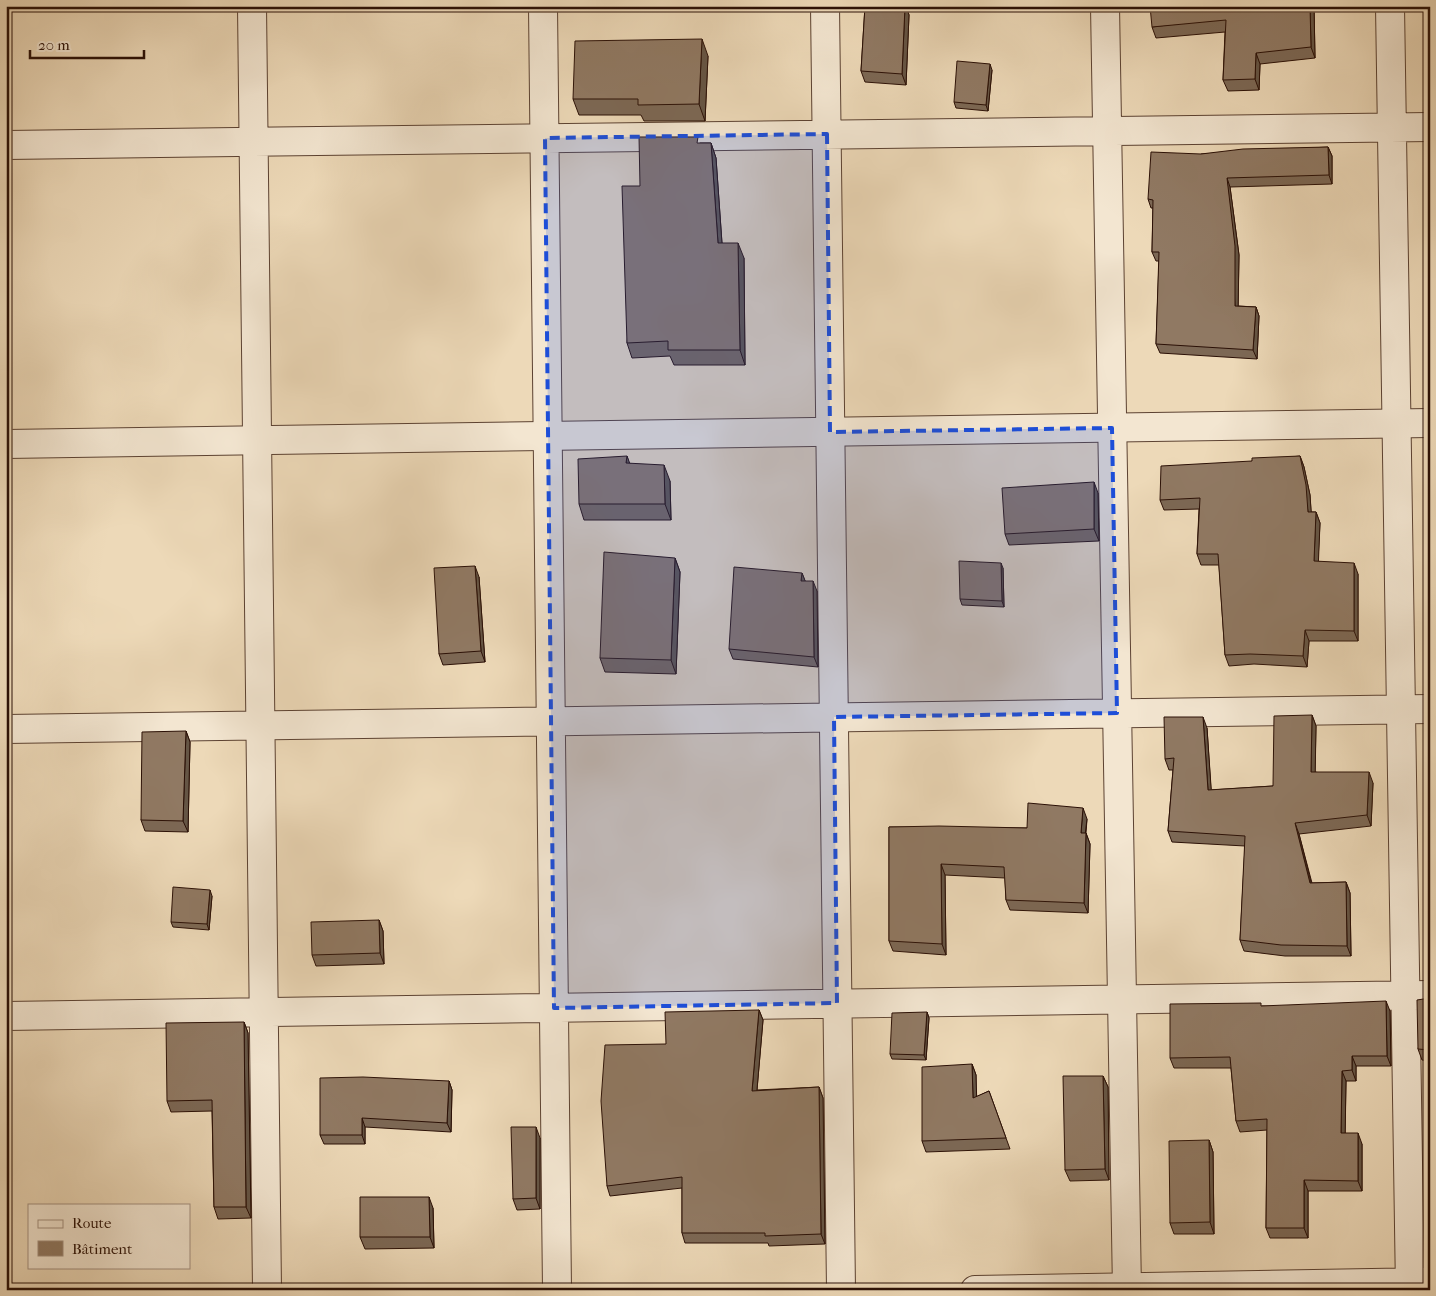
<svg xmlns="http://www.w3.org/2000/svg" width="1436" height="1296" viewBox="0 0 1436 1296" font-family="'IM FELL French Canon',serif">
	<rect width="100%" height="100%" fill="#edd9b8"/>
	<filter id="stains"><feTurbulence type="fractalNoise" baseFrequency=".004" numOctaves="4"/><feColorMatrix values="0 0 0 0 .2 0 0 0 0 .09 0 0 0 0 .02 0 0 0 .5 -.17"/></filter>
	<radialGradient id="worn" r=".72"><stop offset=".6" stop-color="#630" stop-opacity="0"/><stop offset="1" stop-color="#630" stop-opacity=".3"/></radialGradient>
	<g fill="none" stroke-linecap="round" stroke-linejoin="round">
		<g stroke="#5c4232" stroke-width="30">
			<path id="minor" d="M252 6 267 1290
				M543 6 557 1290
				M825 6 841 1290
				M1105 6 1127 1290
				M1390 6 1410 1290
				M6 145 1430 127
				M6 729 1430 709
				M6 1016 1430 995
				M975 1290 1430 1282"/>
		</g>
		<g stroke="#5c4232" stroke-width="30">
			<path id="tertiary" d="M6 444 1430 423"/>
		</g>
		<use href="#minor" stroke="#f3e6d1" stroke-width="28"/>
		<use href="#tertiary" stroke="#f3e6d1" stroke-width="28"/>
	</g>
	<path fill="#7c6855" stroke="#2b1006" d="M865 6H969L907 8 909 15 906 85 865 82 861 71Z
		M1314 6 1315 58 1260 64 1259 90 1228 91 1223 80 1225 32 1156 38 1152 27Z
		M708 56 705 121H644L641 115H579L573 99Z
		M992 70 988 111 956 108 954 102Z
		M700 143H711L716 158 722 243 744 258 745 365H674L670 356 632 358 627 343 640 186Z
		M1328 147 1332 156V184L1230 187 1239 255 1238 306 1256 307 1259 316 1257 359 1160 353 1156 344 1159 261H1156L1152 252 1153 208H1151L1148 199 1201 154Z
		M627 456 629 463 670 481 671 520H584L579 504Z
		M1300 456 1304 467 1310 495 1311 512H1316L1320 523 1318 561 1358 574V641H1309L1307 667 1254 664 1229 666 1225 655 1219 565H1201L1197 554 1199 509 1164 510 1160 500 1252 461Z
		M1098 493 1099 541 1009 545 1005 534Z
		M675 558 680 572 676 674 605 672 600 658Z
		M1003 568 1004 607 962 605 960 599Z
		M802 573 805 581 817 591 818 667 733 659 729 649Z
		M479 577 485 662 443 665 439 654Z
		M1312 715 1316 726 1315 772 1373 783 1371 826 1299 834 1312 883 1346 882 1350 893 1351 956H1285L1244 951 1240 940 1245 846 1172 842 1168 831 1173 770H1169L1165 759 1207 728 1211 790 1273 786Z
		M186 731 190 742 188 832 145 831 141 820Z
		M1087 819 1086 833 1090 844 1088 913 1010 910 1006 900 1005 878 945 875 946 955 893 951 889 941V827L1027 828Z
		M212 896 209 930 173 927 171 922Z
		M379 920 383 931 384 964 316 966 312 955Z
		M1430 998V1061L1422 1060 1418 1049Z
		M1262 1006 1390 1011 1391 1066H1356V1081H1346L1345 1133 1362 1144V1191H1308V1238H1270L1266 1228 1267 1130 1240 1132 1236 1121 1231 1068H1174L1170 1058Z
		M759 1010 763 1020 757 1090 819 1087 823 1098 825 1244 769 1246 768 1243H685L682 1233V1188L610 1196 607 1186 666 1044Z
		M927 1012 929 1018 926 1060 892 1059 890 1054Z
		M244 1022 248 1033 251 1218 218 1219 214 1207 212 1111 171 1112 167 1101Z
		M972 1064 976 1075V1097L989 1091 1010 1149 926 1152 922 1141Z
		M1103 1076 1108 1087 1109 1180 1070 1181 1065 1170Z
		M449 1081 452 1090 451 1132 365 1127V1144H324L320 1135Z
		M540 1138V1209L517 1210 513 1199Z
		M1209 1140 1213 1152 1214 1234H1174L1170 1223Z
		M433 1208 434 1248 365 1249 360 1237Z"/>
	<path fill="#655545" stroke="#2b1006" d="M905 6H906L909 15 906 85 902 74Z
		M1310 6H1314L1315 58 1311 47Z
		M702 39 708 56 705 121 699 104Z
		M1256 53 1260 64 1259 90 1255 79Z
		M990 64 992 70 988 111 986 105Z
		M711 143 716 158 723 258 718 243Z
		M1328 147 1332 156V184L1329 175Z
		M1227 178 1230 187 1239 255 1238 315 1235 306Z
		M738 243 744 258 745 365 740 350Z
		M1256 307 1259 316 1257 359 1253 350Z
		M627 456 633 472 626 463Z
		M1300 456 1304 467 1310 495 1312 523 1308 512Z
		M664 465 670 481 671 520 665 504Z
		M1094 482 1098 493 1099 541 1094 529Z
		M1316 512 1320 523 1318 572 1314 561Z
		M675 558 680 572 676 674 671 660Z
		M1001 563 1003 568 1004 607 1002 601Z
		M1354 563 1358 574V641L1354 631Z
		M475 566 479 577 485 662 481 651Z
		M802 573 806 583 801 581Z
		M813 581 817 591 818 667 814 657Z
		M1305 630 1309 641 1307 667 1303 656Z
		M1312 715 1316 726 1315 783 1311 772Z
		M1203 717 1207 728 1212 801 1208 790Z
		M186 731 190 742 188 832 183 821Z
		M1369 772 1373 783 1371 826 1367 815Z
		M1083 808 1087 819 1084 844 1081 833Z
		M1295 823 1299 834 1314 894 1310 883Z
		M1086 833 1090 844 1088 913 1084 903Z
		M941 864 945 875 946 955 942 944Z
		M1346 882 1350 893 1351 956 1347 946Z
		M210 890 212 896 209 930 207 924Z
		M379 920 383 931 384 964 380 953Z
		M1386 1001 1390 1011 1391 1066 1387 1056Z
		M759 1010 763 1020 756 1101 752 1091Z
		M927 1012 929 1018 926 1060 924 1055Z
		M244 1022 248 1033 251 1218 246 1207Z
		M1352 1056 1356 1066V1081L1352 1070Z
		M972 1064 976 1075 977 1109 973 1098Z
		M1342 1071 1346 1081 1345 1144 1341 1133Z
		M1103 1076 1108 1087 1109 1180 1105 1169Z
		M449 1081 452 1090 451 1132 447 1123Z
		M819 1087 823 1098 825 1244 821 1234Z
		M362 1118 365 1127V1144L362 1135Z
		M536 1127 540 1138V1209L536 1198Z
		M1358 1133 1362 1144V1191L1358 1181Z
		M1209 1140 1213 1152 1214 1234 1210 1222Z
		M1304 1180 1308 1191V1238L1304 1228Z
		M429 1197 433 1208 434 1248 430 1237Z"/>
	<path fill="#907963" stroke="#2b1006" d="M865 6H905L902 74 861 71Z
		M1150 6H1310L1311 47 1256 53 1255 79 1223 80 1226 20 1152 27Z
		M702 39 699 104 638 105V99H573L575 41Z
		M957 61 990 64 986 105 954 102Z
		M639 137H698L697 143H711L718 243H738L740 350H668V341L627 343 622 186H640Z
		M1328 147 1329 175 1227 178 1235 246V306L1256 307 1253 350 1156 344 1159 252H1152L1153 200 1148 199 1151 152 1201 154 1243 149Z
		M627 456 626 463 664 465 665 504H579L578 459Z
		M1300 456 1306 485 1308 512H1316L1314 561 1354 563V631L1305 630 1303 656 1250 654 1225 655 1218 554H1197L1200 498 1160 500 1161 466 1252 461V458Z
		M1094 482V529L1005 534 1002 488Z
		M604 552 675 558 671 660 600 658Z
		M959 561 1001 563 1002 601 960 599Z
		M475 566 481 651 439 654 434 568Z
		M734 567 802 573 801 581H813L814 657 729 649Z
		M1312 715 1311 772H1369L1367 815 1295 823 1310 883 1346 882 1347 946 1281 945 1240 940 1245 836 1168 831 1174 758 1165 759 1164 717H1203L1208 790 1273 786 1274 716Z
		M186 731 183 821 141 820 142 732Z
		M1028 803 1083 808 1081 833H1086L1084 903 1006 900 1004 867 941 864 942 944 889 941V827L939 826 1027 828Z
		M173 887 210 890 207 924 171 922Z
		M379 920 380 953 312 955 311 922Z
		M1430 998V1050L1418 1049 1417 1000Z
		M1386 1001 1387 1056H1352V1070L1342 1071 1341 1133H1358V1181L1304 1180V1228H1266L1267 1119 1236 1121 1230 1057 1170 1058V1004L1261 1003V1006Z
		M759 1010 752 1091 819 1087 821 1234 765 1236V1233H682V1177L607 1186 601 1101 605 1045 666 1044 665 1012Z
		M927 1012 924 1055 890 1054 892 1013Z
		M244 1022 246 1207H214L212 1100 167 1101 166 1023Z
		M972 1064 973 1098 989 1091 1006 1138 922 1141V1067Z
		M1063 1076H1103L1105 1169 1065 1170Z
		M363 1077 449 1081 447 1123 362 1118V1135H320V1078Z
		M511 1127H536V1198L513 1199Z
		M1209 1140 1210 1222 1170 1223 1169 1141Z
		M360 1197H429L430 1237H360Z"/>
	<path fill="#1d4ed8" fill-opacity="0.2" stroke="#1d4ed8" stroke-width="4" stroke-dasharray="10 6" stroke-linejoin="round" d="M827 134 830 432 1112 428 1117 713 834 717 837 1003 554 1008 545 138Z"/>
	<rect width="1436" height="1296" fill="none" stroke="#edd9b8" stroke-width="25"/>
	<rect x="8" y="8" width="1421" height="1281" fill="none" stroke="#2b1006" stroke-width="2.5"/>
	<rect x="12" y="12" width="1411" height="1271" fill="none" stroke="#2b1006"/>
	<rect x="28" y="1204" width="162" height="65" fill="#f3e6d1" stroke="#a39080"/>
	<rect x="38" y="1220" width="25" height="8" fill="#f3e6d1" stroke="#a39080"/>
	<text x="72" y="1228" font-size="15" fill="#2b1006">Route</text>
	<rect x="38" y="1241" width="25" height="15" fill="#907963" stroke="#a39080"/>
	<text x="72" y="1254" font-size="15" fill="#2b1006">Bâtiment</text>
	<path d="M30 50v8h114v-8" fill="none" stroke="#2b1006" stroke-width="2.5"/>
	<text x="38" y="50" font-size="15" fill="#2b1006" stroke="#f3e6d1" stroke-width="4" paint-order="stroke">20 m</text>
	<rect width="100%" height="100%" filter="url(#stains)"/>
	<rect width="100%" height="100%" fill="url(#worn)"/>
</svg>
